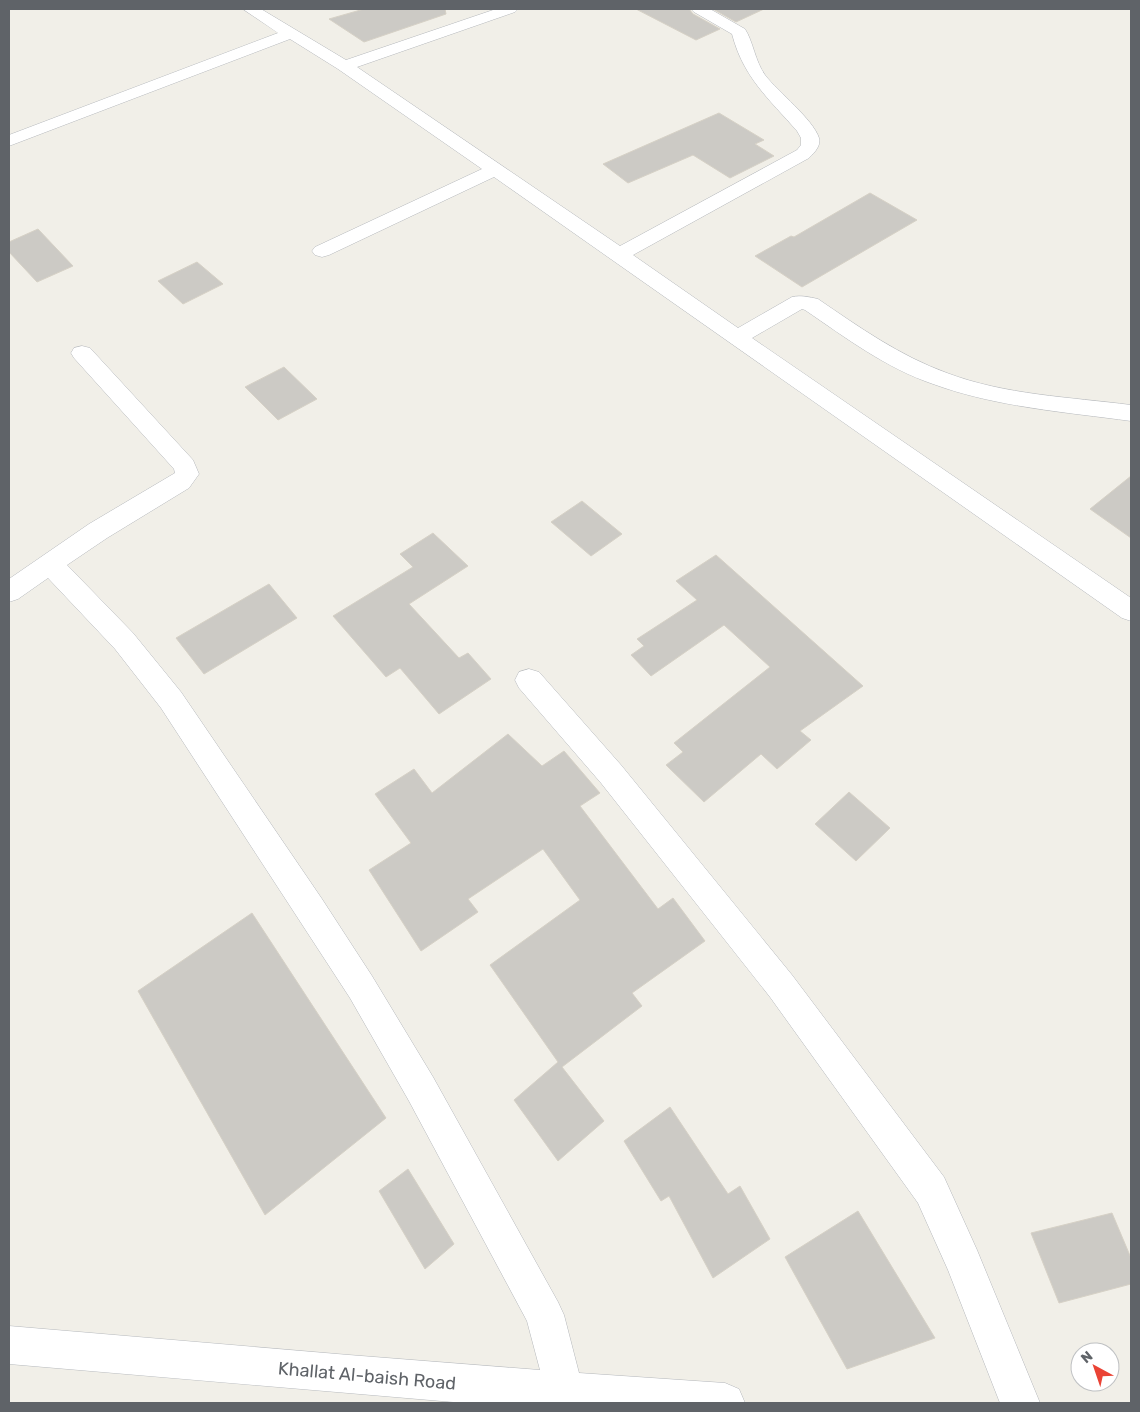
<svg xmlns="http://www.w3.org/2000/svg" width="1140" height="1412" viewBox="0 0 1140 1412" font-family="Rubik,sans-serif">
	<rect width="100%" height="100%" fill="#f1efe8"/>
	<path fill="#cccac5" stroke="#d6d1c6" d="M364 9H445L446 14 364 42 329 19Z
		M636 9H689L693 14 720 29 696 40Z
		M713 9H764L736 22Z
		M719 113 764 140 755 144 774 156 730 178 693 155 628 183 603 164Z
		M870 193 917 220 802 287 755 256 791 236 794 237Z
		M38 229 73 266 37 282 9 252V242Z
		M197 262 223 284 183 304 158 281Z
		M284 367 317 399 278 420 245 387Z
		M1131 476V538L1090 509Z
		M582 501 622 534 591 556 551 522Z
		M433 533 468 566 409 604 459 658 468 653 491 679 439 714 400 668 386 677 333 616 413 567 400 554Z
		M716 555 863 686 800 731 811 740 777 769 761 754 704 802 666 765 683 752 674 743 770 667 724 625 651 676 631 655 644 646 637 639 697 600 676 581Z
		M269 584 297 618 204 674 176 638Z
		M508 734 542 766 564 751 600 793 580 806 658 909 673 898 705 941 632 993 642 1006 562 1067 604 1121 558 1161 514 1100 558 1062 490 965 580 900 543 849 468 899 478 912 421 951 369 870 411 843 375 794 414 769 432 793Z
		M849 792 890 828 856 861 815 824Z
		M252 913 386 1118 265 1215 138 991Z
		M670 1107 728 1194 740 1186 770 1239 713 1278 669 1196 661 1201 624 1141Z
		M408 1169 454 1244 425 1269 379 1191Z
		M858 1211 935 1338 847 1369 785 1257Z
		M1112 1213 1131 1258V1284L1059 1303 1031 1233Z"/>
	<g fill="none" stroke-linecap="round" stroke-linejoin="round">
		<g stroke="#b5b8bc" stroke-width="1">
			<path id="minor" d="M243 9H261L346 60 496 9H518L515 12 357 67 620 246 797 150 801 145V138L797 131C769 99 743 77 732 34L694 12 691 9H710L745 29C753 41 755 61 765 75 778 92 813 119 819 138 821 146 815 152 809 158L633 255 738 328 792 297C801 295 809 297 818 299 859 327 900 356 947 373 1005 395 1070 397 1131 405V421C1065 412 996 407 933 384 886 368 846 338 805 310L802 309 752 338 1131 598V621L1122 618 494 177 329 255 322 257 315 255 312 251 315 247 482 169 338 69 290 39 9 146V135L278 33Z
				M82 346 90 348 193 460 199 474 189 488 107 538 67 565 133 633 181 692 322 899 372 976 433 1077 558 1302 564 1315 579 1373 725 1383 739 1389 745 1403H465L9 1364V1326L349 1355 540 1370 527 1321 409 1101 350 998 161 708 115 649 48 578 18 599 9 602V579L89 524 175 473 174 469 74 358 71 353 74 348Z
				M529 669 539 672 621 765 792 975 944 1177 977 1250 1040 1403H1000L948 1270 918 1203 770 997 601 783 519 688 515 680 519 672Z"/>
		</g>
		<use href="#minor" fill="#fff" fill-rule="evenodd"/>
	</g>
	<g text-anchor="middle" stroke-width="4.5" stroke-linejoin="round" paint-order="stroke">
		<g font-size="18" fill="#5f6368" stroke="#fff">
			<text transform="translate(367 1376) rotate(5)" y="6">Khallat Al-baish Road</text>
		</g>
	</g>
	<rect width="1140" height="1412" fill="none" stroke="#5f6368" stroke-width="20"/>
	<g transform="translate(1095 1367) rotate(320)"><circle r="24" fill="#ffffff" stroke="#bfc1c3"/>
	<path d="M0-4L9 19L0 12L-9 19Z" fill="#ea4335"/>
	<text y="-8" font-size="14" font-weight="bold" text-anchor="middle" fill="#5f6368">N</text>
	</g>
</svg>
